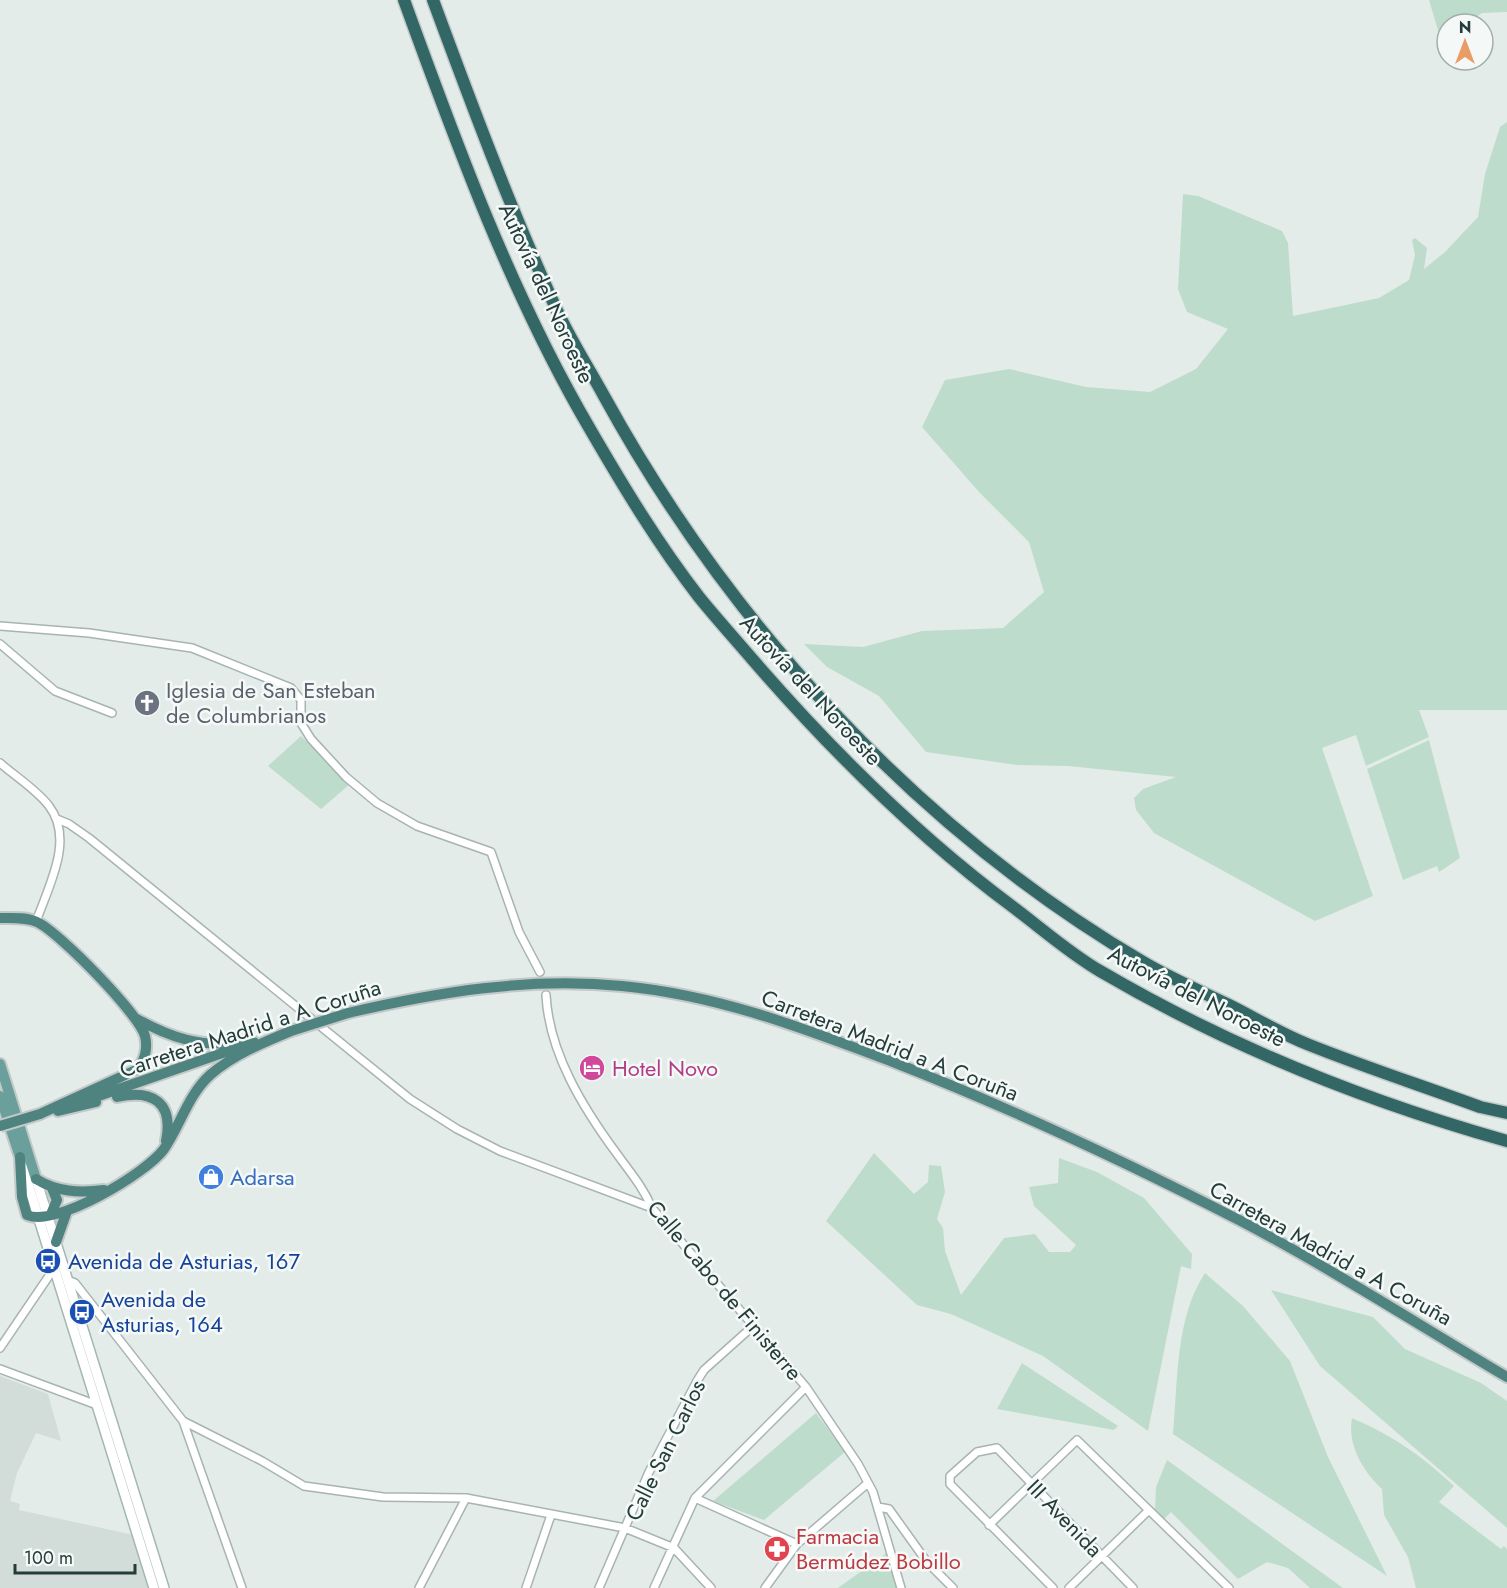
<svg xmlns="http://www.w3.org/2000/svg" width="1507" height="1588" viewBox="0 0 1507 1588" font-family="Jost,sans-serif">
	<rect width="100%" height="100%" fill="#e4ecea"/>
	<path fill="#d2dcd9" d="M0 1376 48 1394 61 1441 36 1433 17 1473 10 1501 20 1504 19 1510 134 1535 151 1588H0Z"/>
	<path fill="#bedccb" d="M1429 0H1507V12L1482 13 1465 24H1447V36L1441 40Z
		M1507 122V710H1419L1429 737 1366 766 1356 735 1322 748 1373 896 1315 921 1154 833 1136 810 1134 798 1143 789 1176 777 1068 766 1017 765 926 752 879 696 827 667 804 644 863 647 922 631 1003 628 1044 592 1029 542 980 493 922 427 945 380 1009 369 1086 387 1150 392 1196 369 1228 329 1187 312 1178 289 1183 194 1198 196 1282 231 1288 243 1293 316 1379 298 1409 280 1415 255 1412 240 1415 238 1427 248 1424 269 1445 252 1478 217 1485 174 1500 127Z
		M301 736 350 784 321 809 268 766Z
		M1429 740 1460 858 1439 872 1437 866 1403 880 1367 769Z
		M874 1153 914 1194 928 1182 929 1165 941 1166 945 1192 937 1219 943 1228 945 1251 961 1295 1004 1238 1035 1234 1049 1252H1070L1076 1245 1034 1206 1029 1187 1058 1183 1059 1158 1097 1172 1144 1198 1192 1254 1191 1269 1181 1266 1148 1431 1043 1356 951 1314 917 1305 826 1221Z
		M1205 1273 1243 1306 1290 1361 1328 1457 1387 1576 1173 1434C1178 1382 1175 1318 1205 1273Z
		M1271 1290 1373 1317 1405 1349 1481 1383 1507 1401V1528L1320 1366Z
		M1022 1363 1118 1426 1114 1430 997 1409Z
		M816 1413 845 1452 764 1520 713 1501Z
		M1352 1418C1393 1436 1421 1455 1454 1486L1439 1502 1501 1549 1504 1546 1507 1549V1588H1416L1408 1557 1384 1515 1382 1489C1363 1471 1347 1445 1352 1418Z
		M1167 1460 1343 1588H1310L1288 1568 1267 1562 1238 1579 1171 1512 1164 1519 1155 1511 1156 1487Z
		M888 1552 897 1588H838Z"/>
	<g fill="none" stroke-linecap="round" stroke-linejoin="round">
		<g stroke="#a7b4b2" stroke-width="10">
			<path id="minor" d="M0 626 89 633 192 648 291 688 301 700V723L311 739 346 777 377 803 417 826 491 852 519 932 540 972
				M0 644 55 691 112 713
				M0 763C16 777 37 790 49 806 75 840 48 887 36 922
				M57 819 69 824 89 838 410 1099 457 1129 500 1151 652 1208
				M546 995C549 1053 583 1108 617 1154 630 1172 643 1187 652 1208L806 1387 858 1464 873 1492 901 1588
				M67 1280 75 1283 183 1421 262 1461 304 1486 383 1497 466 1498 625 1528 674 1548 711 1588
				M0 1348 55 1267
				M0 1369 97 1405
				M183 1421 242 1588
				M695 1498 797 1544
				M878 1507 889 1509 927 1562 953 1588
				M989 1525 1077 1440 1229 1588
				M419 1588 466 1498
				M526 1588 551 1515
				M599 1588 649 1472 697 1381 704 1370 752 1327
				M654 1588 695 1498 806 1387
				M765 1588 797 1544 868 1483
				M1053 1588 950 1484V1476L977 1452 997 1448 1133 1588
				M1069 1588 1149 1510"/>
		</g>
		<g stroke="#a3b7b4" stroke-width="12">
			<path id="secondary" d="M23 1168 154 1588
				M36 1179 164 1588"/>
		</g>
		<g stroke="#c2c9c8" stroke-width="14">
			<path id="primary" d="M0 1064 36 1179
				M0 1096 20 1157"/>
		</g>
		<g stroke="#c2c9c8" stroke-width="14">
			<path id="trunk" d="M0 918C12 918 26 917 37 922 59 932 139 1014 145 1036 148 1048 145 1062 136 1070L40 1114
				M348 1013C438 992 528 977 622 986 718 995 803 1028 893 1062 1011 1108 1128 1163 1241 1221 1332 1269 1419 1325 1507 1377
				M137 1019C169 1037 203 1049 241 1041
				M117 1097C152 1089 174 1102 166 1141
				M87 1100 254 1042
				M58 1111 96 1102
				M20 1157 22 1197 27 1215C55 1228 147 1173 164 1149 180 1126 188 1095 210 1075 233 1055 264 1042 291 1031
				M36 1179C57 1192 79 1193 104 1190
				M51 1214 57 1200 52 1188
				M56 1242 67 1211"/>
		</g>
		<g stroke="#c2c9c8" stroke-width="15">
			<path id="motorway" d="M404 0C457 146 511 294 590 429 623 486 658 544 699 597 716 618 735 639 753 660 832 751 916 835 1013 907 1041 928 1069 953 1100 971 1228 1046 1365 1101 1507 1141
				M433 0C471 103 509 205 554 304 568 336 587 365 604 396 729 624 917 829 1143 962 1170 978 1200 991 1229 1005 1255 1018 1280 1033 1307 1044 1364 1067 1423 1086 1480 1107L1507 1113"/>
		</g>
		<use href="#minor" stroke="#fff" stroke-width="7"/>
		<use href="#secondary" stroke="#fff" stroke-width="9"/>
		<use href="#primary" stroke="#6b9f9b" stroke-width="10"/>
		<use href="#trunk" stroke="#4e8380" stroke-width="10"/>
		<use href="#motorway" stroke="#326765" stroke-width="12"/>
		<g stroke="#c2c9c8" stroke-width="14" stroke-linecap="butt">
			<path id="trunk-bridge" d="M291 1031 348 1013
				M0 1126 40 1114"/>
		</g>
		<use href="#trunk-bridge" stroke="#4e8380" stroke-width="10"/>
	</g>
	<defs>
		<g id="church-disc" transform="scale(1.35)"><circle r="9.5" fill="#6b7280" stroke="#f4f9f7"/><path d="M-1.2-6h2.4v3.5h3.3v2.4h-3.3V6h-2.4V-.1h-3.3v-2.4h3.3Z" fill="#fff"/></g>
		<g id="hotel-disc" transform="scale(1.35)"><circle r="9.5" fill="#d1479c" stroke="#f4f9f7"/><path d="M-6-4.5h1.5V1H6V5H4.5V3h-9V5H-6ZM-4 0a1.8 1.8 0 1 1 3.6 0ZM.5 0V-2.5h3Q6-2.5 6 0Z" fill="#fff"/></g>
		<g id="shop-disc" transform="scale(1.35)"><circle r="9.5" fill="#3f7fe0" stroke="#f4f9f7"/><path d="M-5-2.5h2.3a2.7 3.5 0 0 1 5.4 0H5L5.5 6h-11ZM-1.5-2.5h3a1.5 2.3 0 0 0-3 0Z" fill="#fff"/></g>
		<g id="bus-disc" transform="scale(1.35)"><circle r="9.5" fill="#1a4fb4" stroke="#f4f9f7"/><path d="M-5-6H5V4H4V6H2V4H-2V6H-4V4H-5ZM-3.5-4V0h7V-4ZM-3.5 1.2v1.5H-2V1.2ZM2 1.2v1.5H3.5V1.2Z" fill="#fff"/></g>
		<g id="pharmacy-disc" transform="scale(1.35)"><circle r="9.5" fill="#e0444e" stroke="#f4f9f7"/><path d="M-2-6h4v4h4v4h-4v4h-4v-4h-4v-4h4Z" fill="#fff"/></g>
	</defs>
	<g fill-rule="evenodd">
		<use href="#church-disc" x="147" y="703"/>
		<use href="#hotel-disc" x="592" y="1068"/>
		<use href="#shop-disc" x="211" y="1177"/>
		<use href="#bus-disc" x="48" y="1261"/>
		<use href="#bus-disc" x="82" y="1312"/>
		<use href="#pharmacy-disc" x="777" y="1549"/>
	</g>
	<g text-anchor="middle" stroke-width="5" stroke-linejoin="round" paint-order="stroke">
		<g font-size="22" fill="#243d3b" stroke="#f4f9f7">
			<text transform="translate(547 293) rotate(65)" y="8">Autovía del Noroeste</text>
			<text transform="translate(811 690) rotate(47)" y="8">Autovía del Noroeste</text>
			<text transform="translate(1197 996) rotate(27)" y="8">Autovía del Noroeste</text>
			<text transform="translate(250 1028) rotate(-18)" y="8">Carretera Madrid a A Coruña</text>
			<text transform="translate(890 1045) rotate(21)" y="8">Carretera Madrid a A Coruña</text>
			<text transform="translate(1331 1253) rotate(29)" y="8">Carretera Madrid a A Coruña</text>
			<text transform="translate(725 1290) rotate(50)" y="8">Calle Cabo de Finisterre</text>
			<text transform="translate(665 1450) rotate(-64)" y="8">Calle San Carlos</text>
			<text transform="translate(1065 1518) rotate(46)" y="8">III Avenida</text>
		</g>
		<g font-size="22" fill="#5b616d" stroke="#f4f9f7" text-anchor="start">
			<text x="166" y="698">Iglesia de San Esteban<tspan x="166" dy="25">de Columbrianos</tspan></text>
		</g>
		<g font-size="22" fill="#b23c85" stroke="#f4f9f7" text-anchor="start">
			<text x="612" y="1076">Hotel Novo</text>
		</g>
		<g font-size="22" fill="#366cbe" stroke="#f4f9f7" text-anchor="start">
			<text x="230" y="1185">Adarsa</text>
		</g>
		<g font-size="22" fill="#164399" stroke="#f4f9f7" text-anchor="start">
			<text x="68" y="1269">Avenida de Asturias, 167</text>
			<text x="101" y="1307">Avenida de<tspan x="101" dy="25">Asturias, 164</tspan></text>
		</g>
		<g font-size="22" fill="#be3a42" stroke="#f4f9f7" text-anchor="start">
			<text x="796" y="1544">Farmacia<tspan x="796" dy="25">Bermúdez Bobillo</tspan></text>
		</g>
	</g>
	<g transform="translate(1465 42)"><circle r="28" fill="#f4f9f7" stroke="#a1aeac" stroke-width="1.5"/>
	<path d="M0-4.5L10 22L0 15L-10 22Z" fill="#e99c66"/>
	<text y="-9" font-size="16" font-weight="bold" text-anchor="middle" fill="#243d3b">N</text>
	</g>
	<path d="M15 1564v9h120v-9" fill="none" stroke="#243d3b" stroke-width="3"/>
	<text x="24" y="1564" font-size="18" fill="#243d3b" stroke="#f4f9f7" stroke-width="4.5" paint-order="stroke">100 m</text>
</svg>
